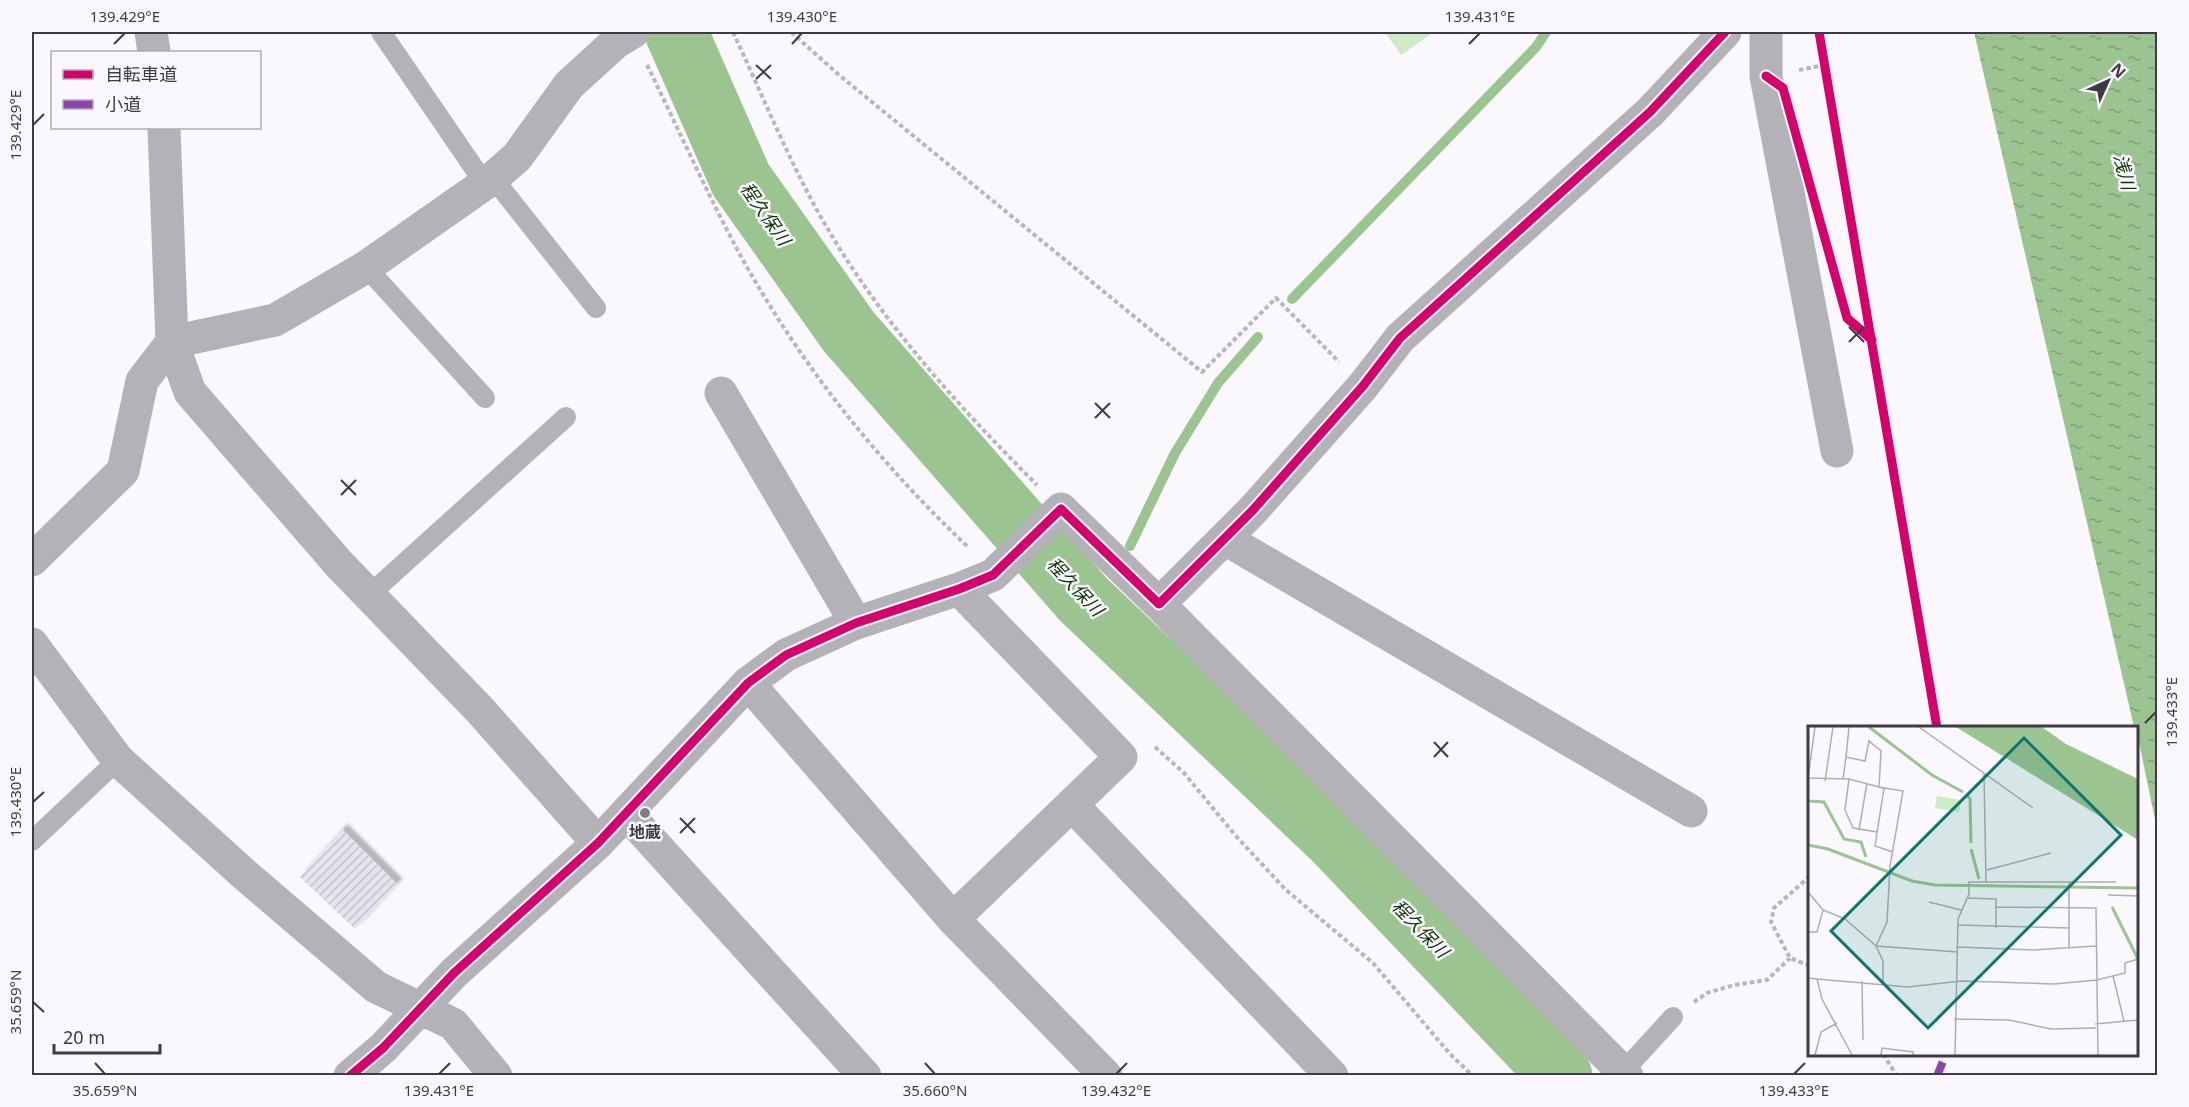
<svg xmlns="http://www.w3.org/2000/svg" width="2189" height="1107" viewBox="0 0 2189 1107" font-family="'Noto Sans','Noto Sans JP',sans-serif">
	<defs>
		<pattern id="water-ripples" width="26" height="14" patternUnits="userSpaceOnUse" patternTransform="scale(1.5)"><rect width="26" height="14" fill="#9cc491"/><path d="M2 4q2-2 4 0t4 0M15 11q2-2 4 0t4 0" fill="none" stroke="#81a078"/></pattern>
		<pattern id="building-hatch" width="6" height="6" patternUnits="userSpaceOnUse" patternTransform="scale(1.5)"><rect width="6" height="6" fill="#e6e2ee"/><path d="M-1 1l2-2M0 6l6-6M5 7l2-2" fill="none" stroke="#c6c3cd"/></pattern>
		<filter id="shadow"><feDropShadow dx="5.5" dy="-5.5" stdDeviation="1.5" flood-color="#0004"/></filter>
	</defs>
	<rect width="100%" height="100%" fill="#faf8fc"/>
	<path fill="#cdecc6" d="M1385 32H1434L1401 55Z"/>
	<path fill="url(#water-ripples)" d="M1974 32H2157V829L2136 728 2134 727Z"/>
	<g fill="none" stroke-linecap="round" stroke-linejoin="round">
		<path stroke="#9cc491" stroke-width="10" d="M1292 299 1536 47 1546 32
			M1130 546 1175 453 1218 383 1258 337
			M1094 609 1107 586"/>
		<path stroke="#9cc491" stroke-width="63" d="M676 32 741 180 849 332 1083 599 1336 840 1561 1076"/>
	</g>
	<path fill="url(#building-hatch)" filter="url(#shadow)" d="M342 829 397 884 355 929 300 877Z"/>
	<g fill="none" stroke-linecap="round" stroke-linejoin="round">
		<path stroke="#b9b7bb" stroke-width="4" stroke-dasharray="4.5 3" stroke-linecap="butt" d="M733 32C759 88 783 146 812 201 870 309 951 399 1037 485
			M791 32 839 75 1202 372 1276 298 1339 362
			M647 65C677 126 705 189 737 249 797 360 877 461 968 547
			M1799 70 1825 65
			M1155 747 1184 773 1235 835 1286 890 1373 963 1450 1054 1473 1076
			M1810 876 1774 908 1771 922 1790 958 1810 966
			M1694 1002 1707 993 1734 985 1767 980 1790 958
			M1883 1054 1897 1076"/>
		<path stroke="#b3b2b6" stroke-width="20" d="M381 32 485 184
			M493 178 596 308
			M366 267 485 398
			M369 595 566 417
			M32 841 118 760
			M1628 1076 1629 1065 1673 1017"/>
		<path stroke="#b3b2b6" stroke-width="33" d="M151 32 154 52
			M1766 32V76L1837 451
			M721 393 856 623
			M1227 540 1691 811
			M32 560 123 471 142 381 172 342 164 128
			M1159 604 1627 1076
			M32 644 118 760 244 874 376 987 453 1024 496 1076
			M748 683 953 919 1106 1076
			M1072 805 1332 1076
			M626 813 865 1076
			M598 843 479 709 339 564 190 392 172 342 275 320 366 267 493 178 517 157 569 85 615 43 633 32
			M953 919 1121 757 959 589
			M350 1076 383 1048 454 973 598 843 748 683 786 655 856 623 959 589 993 575 1061 509 1159 604 1253 510 1363 386 1400 338 1650 112 1725 32"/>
		<path stroke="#8e44ad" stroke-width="8" stroke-dasharray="15 8" stroke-linecap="butt" d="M1937 1076 1946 1054"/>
		<g stroke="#f9f7fd" stroke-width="13">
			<path id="cycleway" d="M1819 32 1937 728
				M1766 76 1783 88 1847 318 1872 340
				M350 1076 383 1048 454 973 598 843 748 683 786 655 856 623 959 589 993 575 1061 509 1159 604 1253 510 1363 386 1400 338 1650 112 1725 32"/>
		</g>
		<use href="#cycleway" stroke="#d6006c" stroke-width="9"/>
	</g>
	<path fill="none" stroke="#3e3b46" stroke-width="2" d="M114 44 125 33M792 44 802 33M1469 44 1480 33M756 65 771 79M756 79 771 65M33 125 44 114M1849 327 1864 342M1849 342 1864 327M1095 403 1110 418M1095 418 1110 403M341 480 356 495M341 495 356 480M2145 723 2156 712M1434 742 1448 757M1434 757 1448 742M33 802 44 792M680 818 695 833M680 833 695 818M33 1002 44 1012M95 1063 105 1074M925 1063 935 1074M439 1074 450 1063M1116 1074 1127 1063M1794 1074 1805 1063"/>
	<circle fill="#807d86" stroke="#f9f7fd" stroke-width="2" cx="645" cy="813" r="6"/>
	<g text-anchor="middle" stroke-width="5" stroke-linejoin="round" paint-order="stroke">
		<g font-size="16" font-weight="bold" fill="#3e3b46" stroke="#f9f7fd">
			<text x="645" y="838">地蔵</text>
		</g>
		<g font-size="18" font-style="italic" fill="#0b3400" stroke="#f9f7fd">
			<text transform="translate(2124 172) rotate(76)" y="6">浅川</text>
			<text transform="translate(765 214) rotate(55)" y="6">程久保川</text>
			<text transform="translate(1075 587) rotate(47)" y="6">程久保川</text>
			<text transform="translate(1420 929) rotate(46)" y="6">程久保川</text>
		</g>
	</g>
	<g transform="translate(1808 726)">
		<rect width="330" height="330" fill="#faf8fc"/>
		<path d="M129 70 153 74 151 86 127 82Z" fill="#cdecc6"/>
		<path d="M148 1H234L258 18 330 53V114Z" fill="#9cc491"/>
		<path fill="none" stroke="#9cc491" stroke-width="3" d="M61 1 124 49 155 66M159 69 162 73 163 117M0 75 16 76 36 113 53 116 58 131M0 119 20 123 104 155 127 159 330 162M163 123 171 153M304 181 329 231"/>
		<path fill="none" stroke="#afacb3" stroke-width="1.5" d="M41 1 38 31 57 35 61 15 73 25 71 61 95 65 82 140 79 196 68 220 150 226M111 1 225 82M0 52 41 53 71 61M0 52 7 1M35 53 38 31M41 53 37 84 45 102 69 106M17 55 25 1M76 62 67 120 85 126M51 104 59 57M179 144 243 127M178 156H308M0 166 15 184 37 193 68 220 75 235V257M300 169 330 170M159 172 188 173V202M121 176 153 184M188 181 288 182 290 329M149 199 261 202M0 206H9L15 184M150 221 225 224 288 220M261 222V156M305 250 316 295M0 252 9 253 14 273 44 329M9 253 100 261 153 255 246 258 289 254 317 247V237L330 233M54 255 55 314M146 293 201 294 243 303 288 302M287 298 330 294M7 329 13 306 29 297M73 329 74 322 105 326V329M147 329 150 193 161 168V156H178L176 47"/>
		<path fill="#0f766e" fill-opacity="0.15" stroke="#0f766e" stroke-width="3" d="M216 12 313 109 120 302 23 205Z"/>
		<rect width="330" height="330" fill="none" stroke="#3e3b46" stroke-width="3"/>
	</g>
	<rect width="2189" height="1107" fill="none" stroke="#f9f7fd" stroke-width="66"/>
	<rect x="51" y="51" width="210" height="78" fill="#f9f7fd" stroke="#aeacb4" stroke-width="1.5"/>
	<rect x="63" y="70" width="30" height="9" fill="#d6006c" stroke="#aeacb4" stroke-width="1.5"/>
	<text x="105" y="81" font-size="18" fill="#3e3b46">自転車道</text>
	<rect x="63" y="100" width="30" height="9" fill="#8e44ad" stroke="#aeacb4" stroke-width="1.5"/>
	<text x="105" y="111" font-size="18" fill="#3e3b46">小道</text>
	<g transform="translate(2108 81) rotate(45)" stroke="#f9f7fd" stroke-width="4.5" paint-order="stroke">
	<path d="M0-4.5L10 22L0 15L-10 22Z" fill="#3e3b46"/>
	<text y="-9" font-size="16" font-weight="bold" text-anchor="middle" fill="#3e3b46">N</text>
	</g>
	<path d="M54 1044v9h106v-9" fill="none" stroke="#3e3b46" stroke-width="3"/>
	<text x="63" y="1044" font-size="18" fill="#3e3b46" stroke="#f9f7fd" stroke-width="4.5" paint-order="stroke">20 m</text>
	<rect x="33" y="33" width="2123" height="1041" fill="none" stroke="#3e3b46" stroke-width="2"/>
	<g font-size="15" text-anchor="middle" fill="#3e3b46">
		<text x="125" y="22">139.429°E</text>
		<text x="802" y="22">139.430°E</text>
		<text x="1480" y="22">139.431°E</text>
		<text transform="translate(16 125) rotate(-90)" y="5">139.429°E</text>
		<text transform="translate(2172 712) rotate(-90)" y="5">139.433°E</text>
		<text transform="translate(16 802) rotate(-90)" y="5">139.430°E</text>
		<text transform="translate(16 1002) rotate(-90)" y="5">35.659°N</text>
		<text x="105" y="1096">35.659°N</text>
		<text x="439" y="1096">139.431°E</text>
		<text x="935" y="1096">35.660°N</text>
		<text x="1116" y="1096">139.432°E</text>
		<text x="1794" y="1096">139.433°E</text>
	</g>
</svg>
